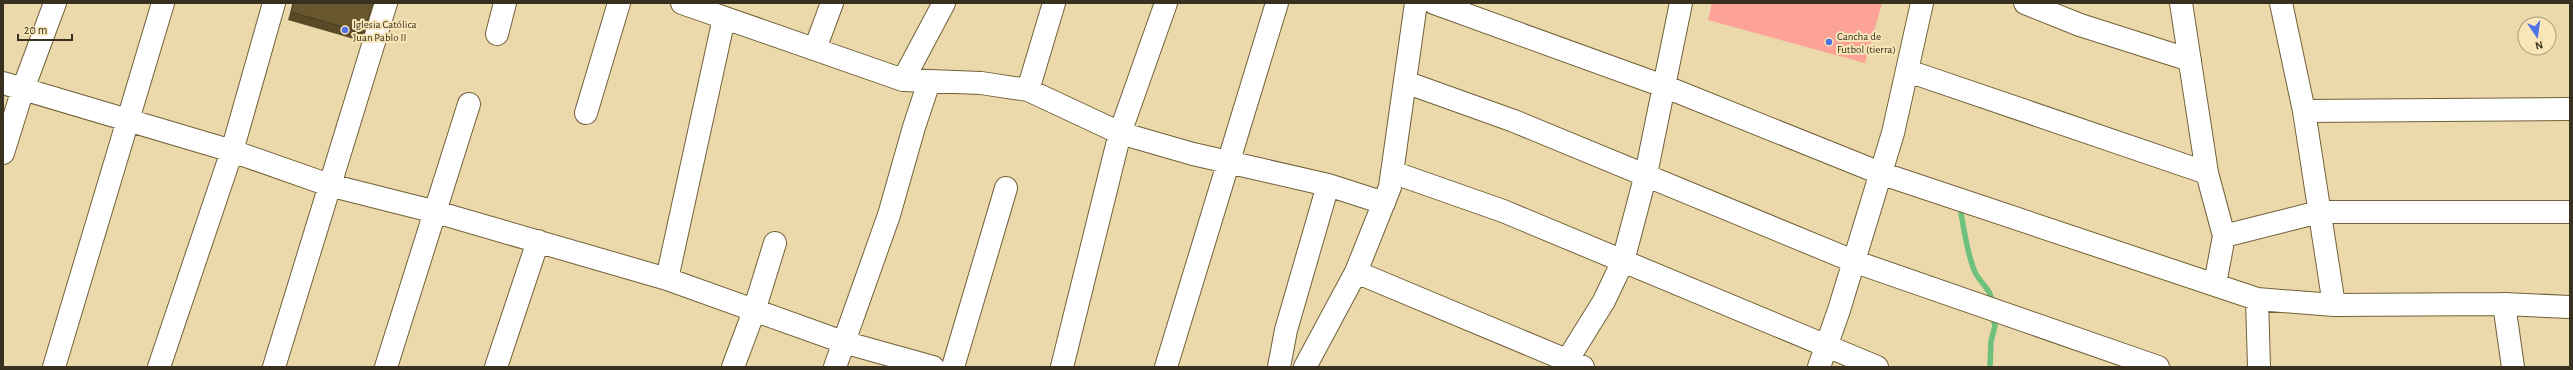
<svg xmlns="http://www.w3.org/2000/svg" width="2573" height="370" viewBox="0 0 2573 370" font-family="'Alegreya Sans',sans-serif">
	<rect width="100%" height="100%" fill="#ebd8ab"/>
	<path fill="#fca296" d="M1712 3H1882L1865 63 1708 20Z"/>
	<g fill="none" stroke-linecap="round" stroke-linejoin="round">
		<path stroke="#6ec17c" stroke-width="5.5" d="M1961 214C1965 233 1967 254 1975 272 1980 283 1993 291 1992 304
			M1990 367 1991 341 1995 326 1992 314"/>
		<g stroke="#716138" stroke-width="24">
			<path id="minor" d="M682 3 903 80 981 83 1028 90 1120 133 1193 154 1328 185 1384 203
				M1434 3 1666 87 1880 173 2257 299 2334 305 2504 304 2570 307
				M2025 3 2080 25 2190 60
				M2181 3 2207 173 2224 236 2215 284
				M2281 3 2304 111 2334 305
				M497 34 505 3
				M815 49 832 3
				M1908 71 2207 173
				M903 80 944 3
				M1405 82 1514 121 1853 261 2158 367
				M3 83 232 151 329 185 436 212 667 279 843 342 933 367
				M1028 90 1054 3
				M2304 111 2570 109
				M586 113 619 3
				M3 153 23 89 55 3
				M1392 172 1503 211 1877 367
				M2224 236 2319 212H2570
				M1356 272 1583 367
				M667 279 724 18
				M2257 299 2259 367
				M2504 304 2513 367
				M54 367 163 3
				M159 367 232 151 274 3
				M274 367 386 3
				M386 367 469 104
				M496 367 538 241
				M733 367 754 311 775 243
				M835 367 889 215 914 127 929 82
				M953 367 1006 188
				M1062 367 1120 133 1166 3
				M1166 367 1277 3
				M1279 367 1286 330 1328 185
				M1305 367 1356 272 1390 187 1416 3
				M1563 367 1604 301 1623 261 1646 174 1681 3
				M1819 367 1839 310 1893 133 1922 3"/>
		</g>
		<use href="#minor" stroke="#fff" stroke-width="22"/>
	</g>
	<path fill="#594b28" d="M293 3H373L361 41 288 20Z"/>
	<path fill="#68572e" stroke="#493d20" d="M293 3H373L364 33 291 12Z"/>
	<g fill="#5072e6" stroke="#f8e5b8" stroke-width="1.5">
		<circle cx="345" cy="30" r="4"/>
		<circle cx="1829" cy="42" r="4"/>
	</g>
	<g text-anchor="middle" stroke-width="4" stroke-linejoin="round" paint-order="stroke">
		<g font-size="11" fill="#38311f" stroke="#f8e5b8" text-anchor="start">
			<text x="353" y="28">Iglesia Católica<tspan x="353" dy="13">Juan Pablo II</tspan></text>
			<text x="1837" y="40">Cancha de<tspan x="1837" dy="13">Futbol (tierra)</tspan></text>
		</g>
	</g>
	<rect width="2573" height="370" fill="none" stroke="#38311f" stroke-width="8"/>
	<g transform="translate(2537 36) rotate(167)"><circle r="19" fill="#f8e5b8" stroke="#ab9d7b"/>
	<path d="M0-3L7 15L0 10L-7 15Z" fill="#5072e6"/>
	<text y="-6" font-size="11" font-weight="bold" text-anchor="middle" fill="#38311f">N</text>
	</g>
	<path d="M18 34v6h54v-6" fill="none" stroke="#38311f" stroke-width="2"/>
	<text x="24" y="34" font-size="12" fill="#38311f" stroke="#f8e5b8" stroke-width="3" paint-order="stroke">20 m</text>
</svg>
